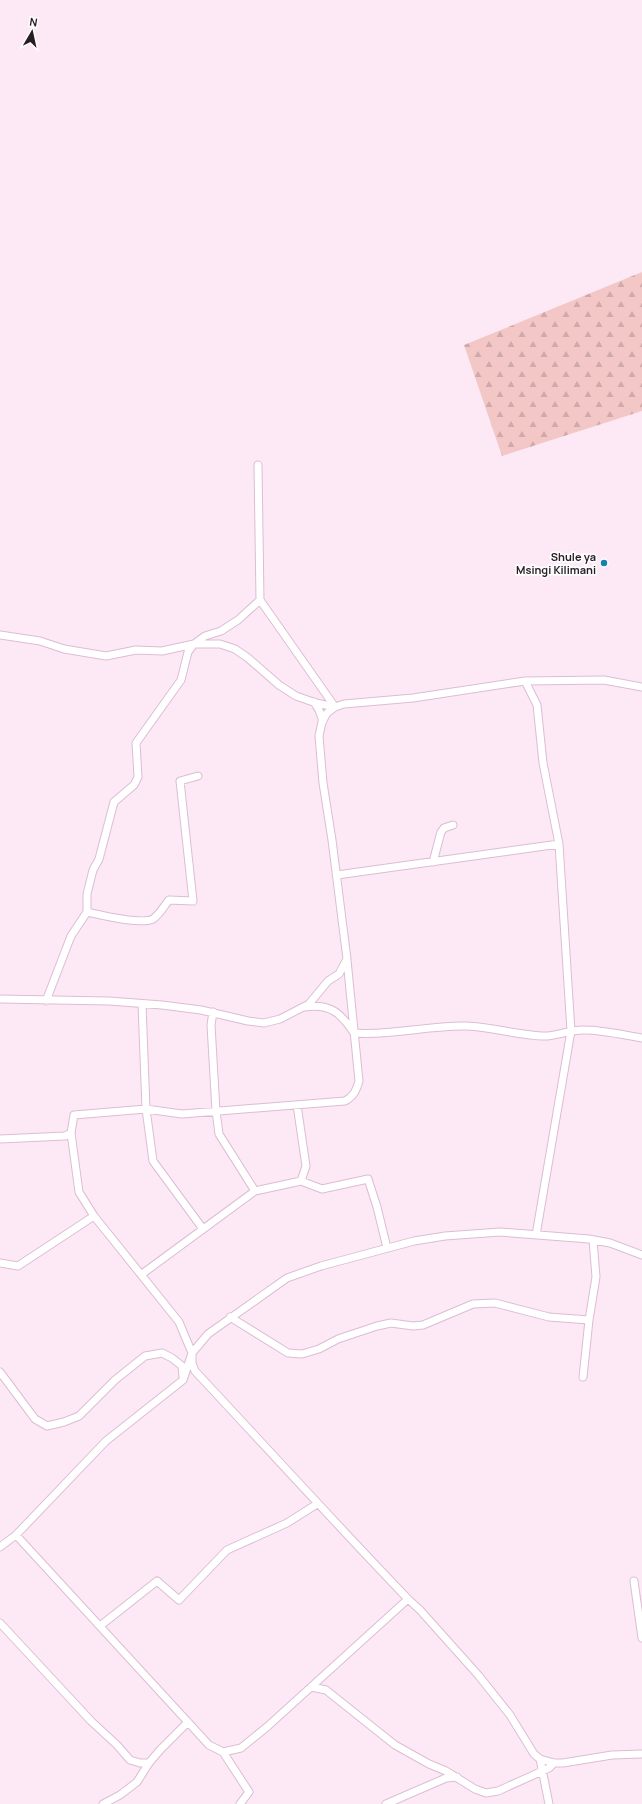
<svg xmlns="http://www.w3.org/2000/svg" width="642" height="1804" viewBox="0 0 642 1804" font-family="Manrope,sans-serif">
	<defs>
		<pattern id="forest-firs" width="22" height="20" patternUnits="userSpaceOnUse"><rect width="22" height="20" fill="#f2c7c6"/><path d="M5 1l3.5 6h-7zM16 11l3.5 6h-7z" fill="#d0aaaa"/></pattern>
	</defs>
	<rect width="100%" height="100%" fill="#fde9f6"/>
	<path fill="url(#forest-firs)" d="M642 272V411L502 456 464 345Z"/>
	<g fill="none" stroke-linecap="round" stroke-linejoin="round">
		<g stroke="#dcbdd3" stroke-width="9">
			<path id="minor" d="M258 465 260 600 335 707
				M0 635 40 641 64 649 106 656 136 650 162 651 194 644H220L235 649 248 658 279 685 296 696 316 703 335 707
				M314 702 319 710 323 721
				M433 862 441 832 444 828 453 825
				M337 875 559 844 543 763 537 705 525 681
				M87 912V894L93 870 99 859 114 802 134 785 138 777 136 743 181 680 188 652 194 644 205 636 221 631 238 620 260 600
				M0 999 109 1001 162 1005 201 1010 248 1021 264 1023 280 1019 309 1004 328 981 339 974 347 959 332 840 323 783 319 736 322 722 327 713 335 707 344 704 413 698 525 681 604 680 642 687
				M46 1001 71 936 87 912C101 915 142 925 153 919 160 914 164 906 169 900L193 901 180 781 198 776
				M142 1004 146 1109 153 1161 203 1229
				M304 1007C330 1003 341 1013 354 1033 392 1036 429 1025 467 1026 492 1027 517 1035 542 1036 556 1037 570 1029 585 1030 602 1030 624 1035 642 1038
				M213 1012 211 1025 216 1111 219 1134 255 1191
				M297 1105 306 1166 301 1181
				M0 1139 65 1136 71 1133 74 1115 146 1109 182 1114 345 1101C354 1096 356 1091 359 1081L347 960
				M536 1235 571 1031 559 844
				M642 1255 610 1243 589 1239 500 1232 445 1236 414 1241 321 1266 287 1278 208 1334 192 1353V1363L195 1371C266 1447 336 1524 408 1599L420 1610 479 1676 510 1715 534 1754 540 1759 554 1763H563L612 1755 642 1754
				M0 1263 18 1266 94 1216
				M142 1274 255 1191 301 1181 322 1189 368 1179 377 1207 387 1248
				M230 1317 288 1353 302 1354 319 1349 338 1339 377 1326 391 1323 413 1326 423 1325 473 1304 495 1303 549 1317 589 1320
				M0 1372 35 1419 47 1426 64 1422 79 1416 115 1380 145 1356 162 1353 172 1358 182 1366 183 1377
				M583 1377 589 1320 596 1277 593 1240
				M16 1535 209 1745 223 1752 241 1748 268 1726 408 1599
				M0 1547 16 1535 106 1441 183 1380 192 1353 179 1322 94 1216 79 1192 71 1133
				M634 1581 642 1638
				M0 1623 91 1721 117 1745 130 1760 140 1763H149
				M100 1626 157 1581 179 1600 227 1550 287 1523 317 1504
				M311 1687 326 1690 395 1745 429 1764 446 1771 475 1789 486 1793 498 1791 549 1768 554 1763
				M223 1752 249 1792 240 1804
				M540 1759 549 1804
				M103 1804 120 1795 137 1782 149 1763 160 1750 188 1722
				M386 1804 446 1778 457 1777"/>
		</g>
		<use href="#minor" stroke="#fff" stroke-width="7"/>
	</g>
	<circle fill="#1b81ab" stroke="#fdfdfd" stroke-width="1.5" cx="604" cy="563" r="4"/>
	<g text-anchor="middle" stroke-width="3.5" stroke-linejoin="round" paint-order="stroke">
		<g font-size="11" font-weight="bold" fill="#281d25" stroke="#fdfdfd" text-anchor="end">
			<text x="596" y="561">Shule ya<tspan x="596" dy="13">Msingi Kilimani</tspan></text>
		</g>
	</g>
	<g transform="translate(32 32) rotate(9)" stroke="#fdfdfd" stroke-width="3" paint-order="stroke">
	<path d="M0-3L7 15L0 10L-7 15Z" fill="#281d25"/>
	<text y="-6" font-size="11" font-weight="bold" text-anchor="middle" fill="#281d25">N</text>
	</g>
</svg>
